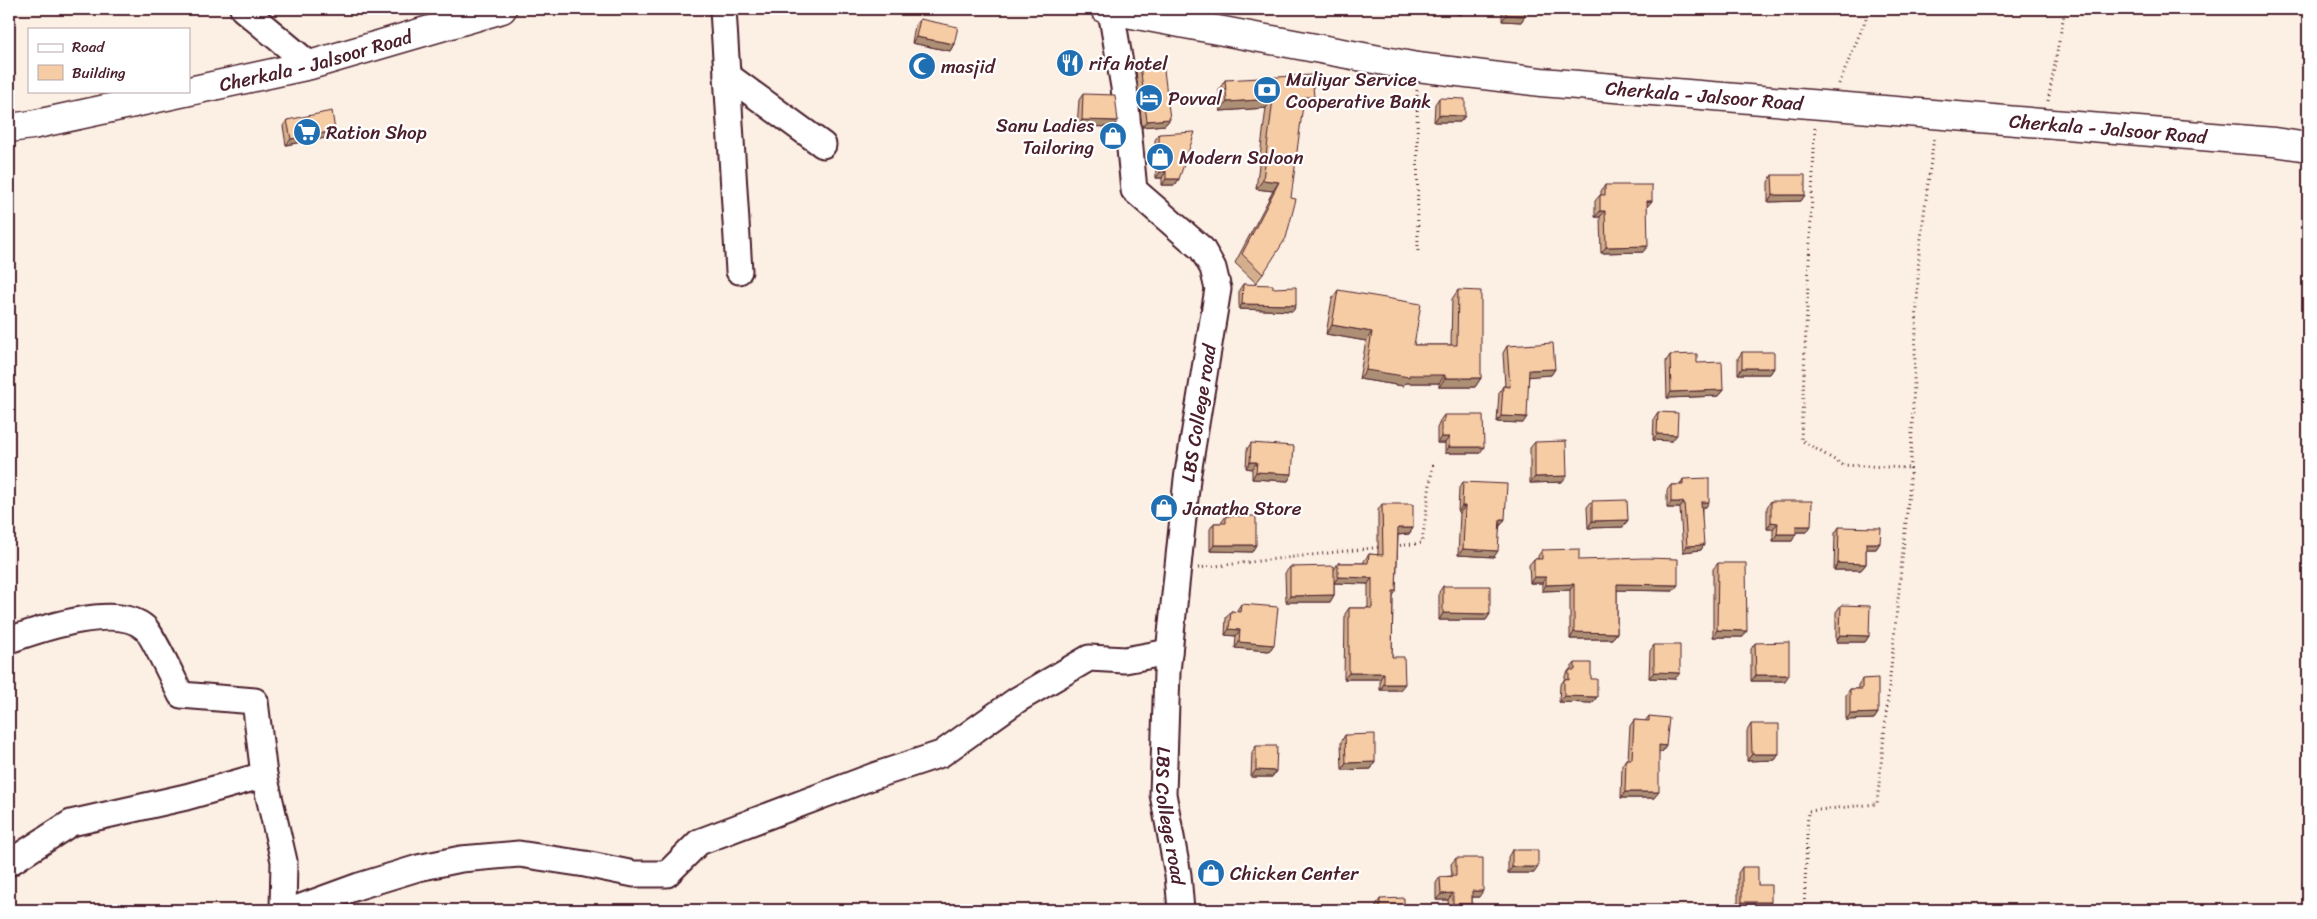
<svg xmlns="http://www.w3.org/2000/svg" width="2317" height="919" viewBox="0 0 2317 919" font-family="Sriracha,sans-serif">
	<rect width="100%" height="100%" fill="#fcf0e4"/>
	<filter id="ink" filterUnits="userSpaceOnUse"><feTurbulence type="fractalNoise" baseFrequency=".02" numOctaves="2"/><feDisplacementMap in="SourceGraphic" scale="10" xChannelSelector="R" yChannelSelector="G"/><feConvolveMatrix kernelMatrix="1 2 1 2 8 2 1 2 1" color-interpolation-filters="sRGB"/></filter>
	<g filter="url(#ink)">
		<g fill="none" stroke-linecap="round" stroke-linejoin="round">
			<g stroke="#4a1f2b" stroke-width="29">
				<g id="minor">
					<path d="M243 9 310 65"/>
					<path d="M723 9 739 271"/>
					<path id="s1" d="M1111 11 1124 87 1134 190 1202 249 1213 268 1218 289 1187 479 1167 672 1163 794 1178 875 1181 910"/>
					<path d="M727 75 823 145"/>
					<path d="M9 636 12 639C43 628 118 603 145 628 152 634 175 683 181 695L255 701 264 775 186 797 71 823 9 863"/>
					<path d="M264 775 284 861 283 910"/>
					<path d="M293 910 359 886 418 868 461 859 519 854 585 864 634 874H667L699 842 874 776 941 754 1017 700 1089 658 1125 660 1169 652"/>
				</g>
			</g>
			<g stroke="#4a1f2b" stroke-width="31">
				<g id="major">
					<path id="s2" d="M1105 9 1417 67 1541 82 2274 142 2308 147"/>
					<path id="s3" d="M9 128 32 125 310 65 502 9"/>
				</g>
			</g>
			<path stroke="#4a1f2b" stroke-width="3" stroke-dasharray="1 4" stroke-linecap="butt" d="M1839 84 1870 9
				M1417 90 1418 259
				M2048 101 2065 9
				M1815 128 1801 440 1843 465 1910 468
				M1395 546 1422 543 1433 462
				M1198 568 1381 547
				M1804 910 1808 811 1877 804 1910 482 1919 253 1934 137"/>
			<use href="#minor" stroke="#fff" stroke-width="25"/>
			<use href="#major" stroke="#fff" stroke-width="28"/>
		</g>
		<path fill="#d4af8e" stroke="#4a1f2b" d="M1502 9H1525V16L1521 22 1502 21Z
			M920 19 954 44 950 51 912 43 915 25Z
			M1140 65 1170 119 1165 125 1142 127 1136 71Z
			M1225 80 1314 97 1307 106H1303L1263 274 1256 283 1235 263 1273 191 1256 189 1266 108 1220 111 1219 90Z
			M1083 94 1113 127 1077 126 1079 100Z
			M1439 98 1465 116 1460 122H1434L1435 104Z
			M287 120 335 131 331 137 286 145 283 126Z
			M1159 134 1179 179 1175 185H1162V178H1156L1155 140Z
			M1772 175 1805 195 1801 201 1768 202V182Z
			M1605 185 1647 207 1643 252 1601 253 1600 217H1595V201L1600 195H1601V191Z
			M1243 284 1273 288 1296 305 1293 311 1239 309V290Z
			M1338 290 1414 345H1451L1452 299 1458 290 1481 378 1475 387H1439V383H1405L1403 386 1359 379 1366 341 1326 334 1332 299Z
			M1507 346 1555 369 1551 375 1529 376 1523 423 1497 422 1499 393 1503 386H1505L1503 353Z
			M1742 352 1774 368 1770 374H1738V358Z
			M1670 355 1697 363 1723 390 1718 396 1667 398 1666 361Z
			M1658 412 1672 441 1653 440 1654 418Z
			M1444 415 1480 453H1445V443H1437V428L1439 424V422Z
			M1535 442 1562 482 1530 483V448Z
			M1251 443 1292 474 1288 481 1252 479V469L1246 468 1247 449Z
			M1683 479 1706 507H1702L1701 550 1683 552 1680 508H1667V490L1671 485H1680Z
			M1463 482 1505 519 1501 525H1500L1494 557 1458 555 1460 513 1458 512 1459 488Z
			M1592 501 1628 520 1623 527 1588 528 1587 507Z
			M1771 501 1807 532H1796L1792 541H1773V529H1767V507Z
			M1382 504 1413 528 1409 534 1398 535 1396 591 1393 596 1392 657 1400 690H1380V679H1344L1345 614 1349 608H1368V584L1334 583V595L1330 602H1286L1285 573 1290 567 1334 570 1338 563H1364V561L1369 554 1378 555V510Z
			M1226 516 1252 552 1210 551V529L1214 523H1221Z
			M1839 527 1880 543 1876 549H1866V564L1861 570H1834L1835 533Z
			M1542 550 1579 560 1673 591 1617 590V633L1612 639H1570V590L1542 591V583H1530L1529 565 1534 559H1538V556Z
			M1718 563 1743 637H1713V569Z
			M1443 586 1490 614 1486 620H1439V592Z
			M1241 604 1274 645 1269 651 1235 648 1236 636 1225 635 1226 618 1231 611 1237 612V610Z
			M1841 605 1869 636 1865 642H1836V612Z
			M1755 643 1785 681H1751V649Z
			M1654 645 1675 679 1649 678 1650 651Z
			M1575 663 1591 679 1597 697 1592 703 1559 702 1560 685 1565 679V676L1569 670H1570V669Z
			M1862 679 1878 713 1874 719 1846 720V695L1850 689H1858V685Z
			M1649 716 1666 746 1662 752H1659L1654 798H1621L1622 765 1626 759H1628L1630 726 1634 720 1645 721Z
			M1751 724 1779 754 1775 760 1747 761V731Z
			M1345 735 1375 762 1371 769 1342 770 1341 742Z
			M1256 746 1276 771 1272 777H1251L1252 752Z
			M1512 850 1534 873H1508V857Z
			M1456 858 1479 897H1472V904L1467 910H1449L1448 900H1436V883L1440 877 1452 876 1451 864Z
			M1742 867 1758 885 1771 902 1767 908H1738V873Z
			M1380 899 1404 910H1376V905Z"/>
		<path fill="#ac8f74" stroke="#4a1f2b" d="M1435 9H1466L1461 15Z
			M1506 15 1525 16 1521 22 1502 21Z
			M916 37 954 44 950 51 912 43Z
			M1304 97H1314L1307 106H1298Z
			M1273 99 1266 108 1220 111 1227 102Z
			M1439 115 1465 116 1460 122H1434Z
			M1170 119 1165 125 1142 127 1147 121Z
			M1082 120 1118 121 1113 127 1077 126Z
			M335 131 331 137 286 145 291 139Z
			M1166 171 1162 178H1156L1160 172Z
			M1166 179H1179L1175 185H1162Z
			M1263 180 1279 182 1273 191 1256 189Z
			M1773 195H1805L1801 201 1768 202Z
			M1647 201H1652L1647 207H1642Z
			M1600 211H1605L1600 217H1595Z
			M1648 246 1643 252 1601 253 1606 247Z
			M1242 304 1296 305 1293 311 1239 309Z
			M1332 325 1372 332 1366 341 1326 334Z
			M1742 368H1774L1770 374H1738Z
			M1555 369 1551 375 1525 377 1529 370Z
			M1366 370 1445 375 1439 383H1405L1403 386 1359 379Z
			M1445 378H1481L1475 387H1439Z
			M1723 390 1718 396 1667 398 1671 392Z
			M1501 416 1527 417 1523 423 1497 422Z
			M1657 434 1677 435 1672 441 1653 440Z
			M1441 437H1449L1445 443H1437Z
			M1449 447H1484L1480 453H1445Z
			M1250 462H1257L1252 469 1246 468Z
			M1256 472 1292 474 1288 481 1252 479Z
			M1567 476 1562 482 1530 483 1535 477Z
			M1671 502H1684L1680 508H1667Z
			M1701 502H1709L1706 507H1698Z
			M1462 506H1465L1460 513 1458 512Z
			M1500 519H1505L1501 525H1496Z
			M1628 520 1623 527 1588 528 1592 521Z
			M1771 522 1778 523 1773 529H1767Z
			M1796 526H1811L1807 532H1792Z
			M1398 528H1413L1409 534 1394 535Z
			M1777 534H1796L1792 541H1773Z
			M1866 543H1880L1876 549H1862Z
			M1214 545H1256L1252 552 1210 551Z
			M1704 545 1701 550 1683 552 1687 546Z
			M1463 549 1498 551 1494 557 1458 555Z
			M1838 563 1866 564 1861 570H1834Z
			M1338 577 1372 578 1368 584 1334 583Z
			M1534 577H1546L1542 583H1530Z
			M1574 584 1570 590 1542 591 1546 585Z
			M1617 584 1678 585 1673 591 1612 590Z
			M1334 595 1330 602H1286L1290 596Z
			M1443 613 1490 614 1486 620H1439Z
			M1229 629 1240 630 1236 636 1225 635Z
			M1717 630 1747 631 1743 637H1713Z
			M1574 632 1617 633 1612 639H1570Z
			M1840 635 1869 636 1865 642H1836Z
			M1239 642 1274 645 1269 651 1235 648Z
			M1654 672 1680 673 1675 679 1649 678Z
			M1349 673H1384L1380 679H1344Z
			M1756 675H1789L1785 681H1751Z
			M1384 684H1405L1400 690H1380Z
			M1564 696 1597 697 1592 703 1559 702Z
			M1878 713 1874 719 1846 720 1850 714Z
			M1659 745 1666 746 1662 752H1654Z
			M1752 754H1779L1775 760 1747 761Z
			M1375 762 1371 769 1342 770 1346 763Z
			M1256 770 1276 771 1272 777H1251Z
			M1625 792H1659L1654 798H1621Z
			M1512 867H1538L1534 873H1508Z
			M1472 891H1483L1479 897H1467Z
			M1453 893 1448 900H1436L1441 894Z
			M1742 902H1771L1767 908H1738Z
			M1453 904H1472L1467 910H1449Z"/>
		<path fill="#f6cca5" stroke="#4a1f2b" d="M1506 9H1525V16L1506 15Z
			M920 19 958 27 954 44 916 37Z
			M1163 62 1170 119 1147 121 1140 65Z
			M1312 75 1314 97H1304L1291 198 1296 199 1286 238 1263 274 1242 254 1279 182 1263 180 1273 99 1227 102 1225 80Z
			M1083 94 1115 95 1118 121 1082 120Z
			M1439 98 1465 99V116L1439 115Z
			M332 111 335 131 291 139 287 120Z
			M1195 132 1179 179H1166V171L1160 172 1159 134Z
			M1772 175H1805V195H1773Z
			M1605 185H1652V201H1647L1648 246 1606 247 1605 211H1600V195H1605Z
			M1243 284 1273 285V288L1296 287V305L1242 304Z
			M1338 290 1421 304 1414 345H1457L1458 290 1481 291V378H1445V375H1409V377L1366 370 1372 332 1332 325Z
			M1553 343 1555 369 1529 370 1527 417 1501 416 1503 386 1510 387 1507 346Z
			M1742 352H1774V368H1742Z
			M1697 354V363L1722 362 1723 390 1671 392 1670 355Z
			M1658 412 1678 413 1677 435 1657 434Z
			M1444 415H1483L1484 447H1449V437H1441V422H1444Z
			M1566 441 1567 476 1535 477V442Z
			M1251 443 1294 446 1292 474 1256 472 1257 462H1250Z
			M1709 478V502H1701L1704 545 1687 546 1684 502H1671V485H1683V479Z
			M1463 482 1507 484 1505 519H1500L1498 551 1463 549 1465 506H1462Z
			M1627 500 1628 520 1592 521V501Z
			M1771 501H1812L1811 526H1796V534H1777L1778 523 1771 522Z
			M1382 504H1413V528H1398L1396 591H1393L1392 657H1404L1405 684H1384V673H1349V608H1372V578L1338 577V563H1368L1369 554 1383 555Z
			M1226 516H1256V545H1214V523H1226Z
			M1839 527 1881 528 1880 543H1866V564L1838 563Z
			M1579 549V560L1645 558 1678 559V585L1617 584V633L1574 632V584L1546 585V577H1534V559H1542V550Z
			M1718 563H1746L1747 631 1717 630Z
			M1334 566V595L1290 596V567Z
			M1443 586H1490V614L1443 613Z
			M1241 604 1278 607 1274 645 1239 642 1240 630 1229 629 1231 611 1240 612Z
			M1841 605 1870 606 1869 636 1840 635Z
			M1789 642V675H1756L1755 643Z
			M1654 645H1680V673L1654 672Z
			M1575 663H1591V679H1597V697L1564 696V679L1569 680V670H1575Z
			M1878 678V713L1850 714V689H1862V679Z
			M1649 716 1669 718 1666 746 1659 745V792H1625L1626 759H1632L1634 720 1649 721Z
			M1751 724H1779V754H1752Z
			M1375 734V762L1346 763 1345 735Z
			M1256 746H1277L1276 771 1256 770Z
			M1512 850H1538V867H1512Z
			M1456 858H1483V891H1472V904H1453V893L1441 894 1440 877 1456 876Z
			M1742 867H1758V885H1771V902H1742Z
			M1404 898V910H1380V899Z"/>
	</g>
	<defs>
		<g id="restaurant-disc" transform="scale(1.4375)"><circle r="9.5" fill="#1f6fb2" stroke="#fff"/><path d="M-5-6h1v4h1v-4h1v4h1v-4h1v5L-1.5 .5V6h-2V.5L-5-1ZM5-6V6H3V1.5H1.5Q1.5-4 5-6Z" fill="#fff"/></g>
		<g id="mosque-disc" transform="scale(1.4375)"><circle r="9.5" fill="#1f6fb2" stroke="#fff"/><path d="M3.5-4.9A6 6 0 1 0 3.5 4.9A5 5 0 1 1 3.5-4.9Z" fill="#fff"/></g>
		<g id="bank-disc" transform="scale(1.4375)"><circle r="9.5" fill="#1f6fb2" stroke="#fff"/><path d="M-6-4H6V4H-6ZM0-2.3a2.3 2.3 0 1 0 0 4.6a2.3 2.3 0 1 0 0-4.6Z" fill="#fff"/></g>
		<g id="hotel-disc" transform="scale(1.4375)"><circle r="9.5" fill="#1f6fb2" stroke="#fff"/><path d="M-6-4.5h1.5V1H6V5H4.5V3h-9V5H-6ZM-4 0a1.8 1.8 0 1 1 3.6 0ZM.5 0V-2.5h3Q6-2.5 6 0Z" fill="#fff"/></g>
		<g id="supermarket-disc" transform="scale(1.4375)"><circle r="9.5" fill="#1f6fb2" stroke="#fff"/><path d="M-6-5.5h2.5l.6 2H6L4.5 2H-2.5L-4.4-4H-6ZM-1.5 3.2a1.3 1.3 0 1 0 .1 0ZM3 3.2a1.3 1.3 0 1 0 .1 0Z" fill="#fff"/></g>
		<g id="shop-disc" transform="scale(1.4375)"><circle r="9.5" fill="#1f6fb2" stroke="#fff"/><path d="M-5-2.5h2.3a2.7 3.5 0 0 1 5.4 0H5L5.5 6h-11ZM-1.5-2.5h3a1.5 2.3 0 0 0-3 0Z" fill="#fff"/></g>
	</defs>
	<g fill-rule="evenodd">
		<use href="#restaurant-disc" x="1070" y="63"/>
		<use href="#mosque-disc" x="922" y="66"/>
		<use href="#bank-disc" x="1267" y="90"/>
		<use href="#hotel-disc" x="1149" y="98"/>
		<use href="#supermarket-disc" x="307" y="132"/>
		<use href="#shop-disc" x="1113" y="136"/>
		<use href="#shop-disc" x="1160" y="157"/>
		<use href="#shop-disc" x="1164" y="508"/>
		<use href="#shop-disc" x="1211" y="873"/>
	</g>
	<g text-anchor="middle" stroke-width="4.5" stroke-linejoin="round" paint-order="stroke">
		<g font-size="19" fill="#4a1f2b" stroke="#fff">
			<text dy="7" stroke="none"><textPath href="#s3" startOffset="314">Cherkala - Jalsoor Road</textPath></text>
			<text dy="7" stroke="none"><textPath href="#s2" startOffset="606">Cherkala - Jalsoor Road</textPath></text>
			<text dy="7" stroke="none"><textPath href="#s2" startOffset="1011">Cherkala - Jalsoor Road</textPath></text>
			<text transform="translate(1198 413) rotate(-81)" y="7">LBS College road</text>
			<text dy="7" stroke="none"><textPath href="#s1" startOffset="845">LBS College road</textPath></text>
		</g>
		<g font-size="19" fill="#4a1f2b" stroke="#fff" text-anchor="start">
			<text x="1089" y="70">rifa hotel</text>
			<text x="941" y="73">masjid</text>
			<text x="1286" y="86">Muliyar Service<tspan x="1286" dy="22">Cooperative Bank</tspan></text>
			<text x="1168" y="105">Povval</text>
			<text x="1094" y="132" text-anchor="end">Sanu Ladies<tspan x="1094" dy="22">Tailoring</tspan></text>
			<text x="326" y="139">Ration Shop</text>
			<text x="1179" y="164">Modern Saloon</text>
			<text x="1183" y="515">Janatha Store</text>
			<text x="1230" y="880">Chicken Center</text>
		</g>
	</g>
	<rect width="2317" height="919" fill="none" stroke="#fff" stroke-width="30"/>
	<rect x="15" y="15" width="2287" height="889" fill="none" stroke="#4a1f2b" stroke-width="2" filter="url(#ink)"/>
	<rect x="28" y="28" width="162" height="65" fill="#ffffff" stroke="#b7a5aa"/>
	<rect x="38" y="44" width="25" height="8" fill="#ffffff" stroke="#b7a5aa"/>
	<text x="72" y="52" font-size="15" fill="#4a1f2b">Road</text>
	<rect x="38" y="65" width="25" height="15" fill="#f6cca5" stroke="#b7a5aa"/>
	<text x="72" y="78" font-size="15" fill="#4a1f2b">Building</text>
</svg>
